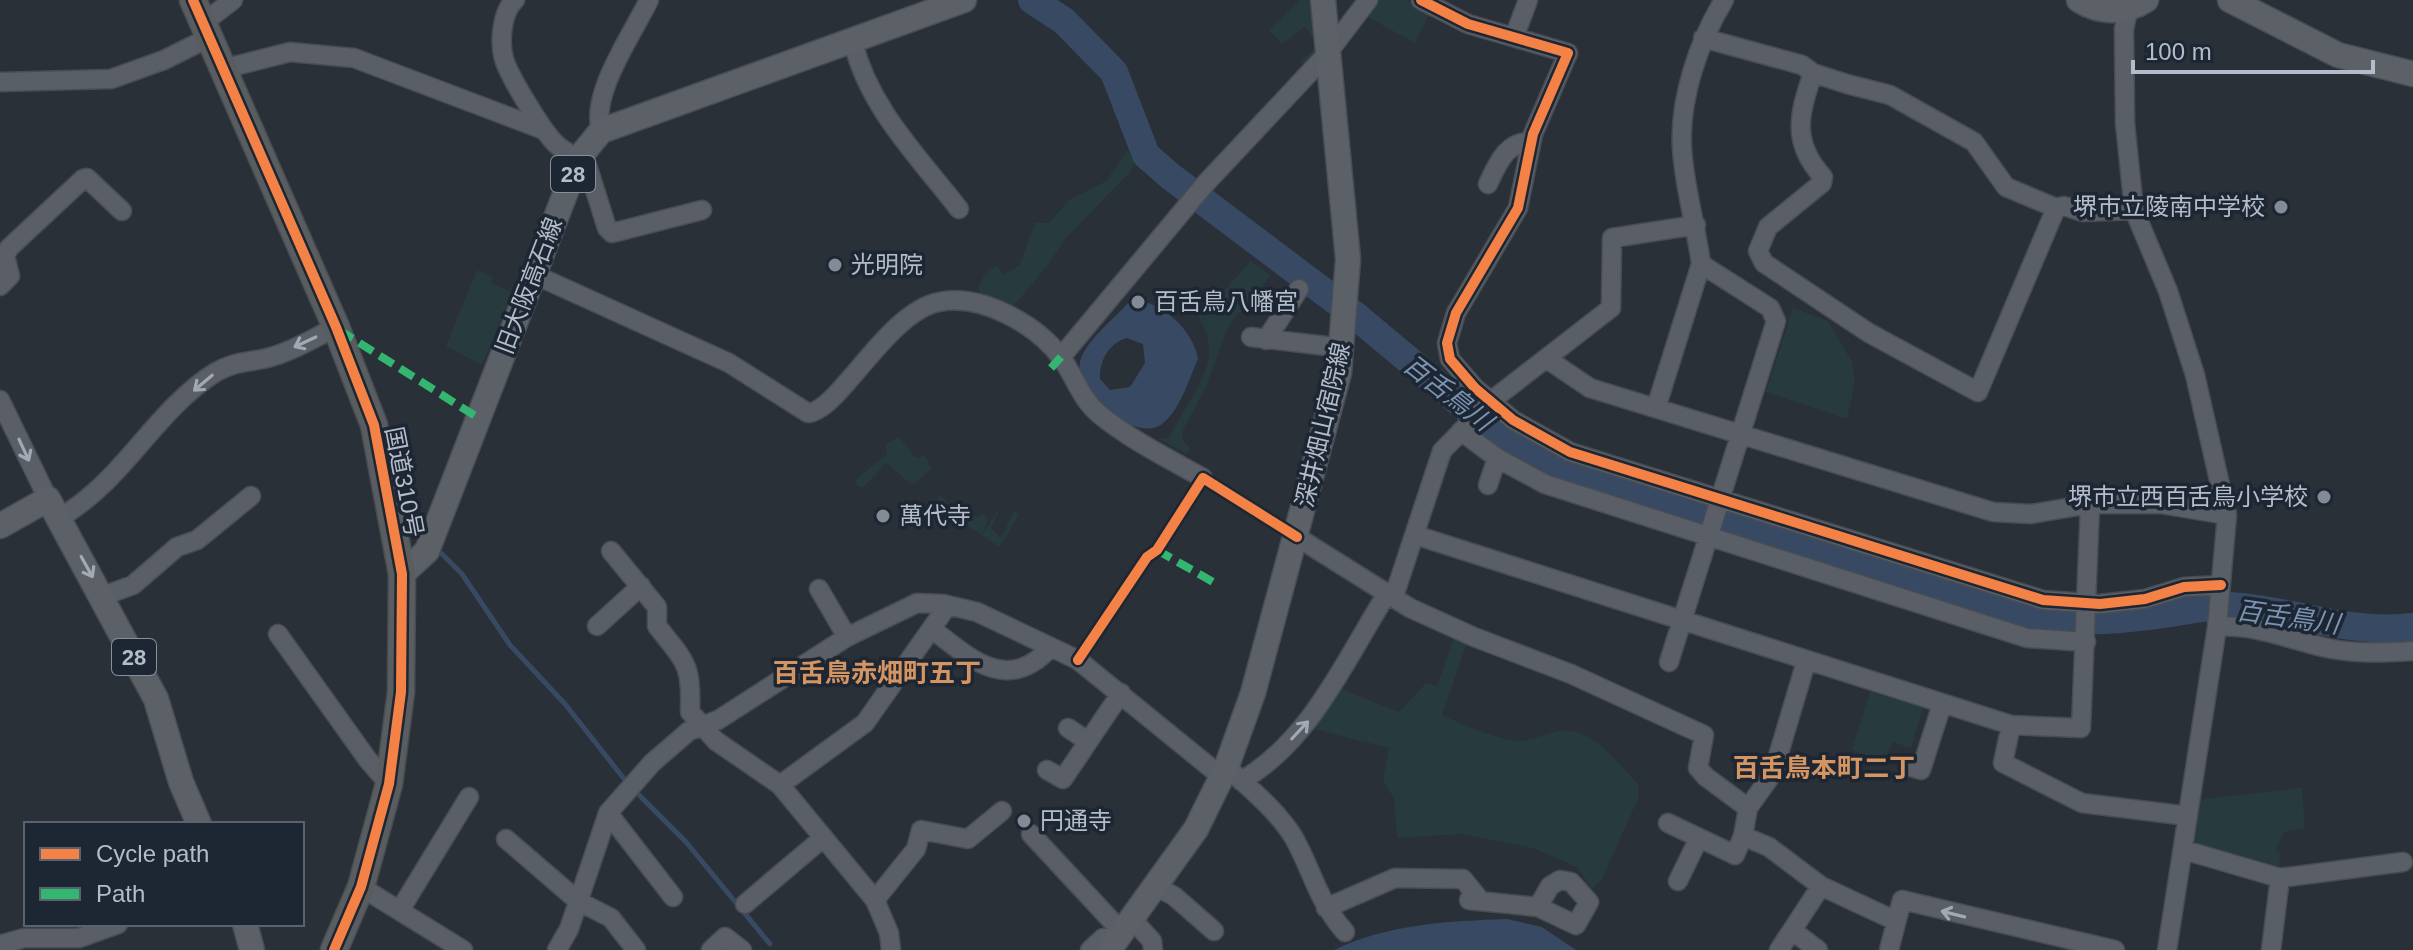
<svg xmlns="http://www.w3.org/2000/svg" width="2413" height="950" viewBox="0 0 2413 950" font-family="Helvetica,'Noto Sans JP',sans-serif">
	<rect width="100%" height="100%" fill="#2a3038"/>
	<path fill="#273a3e" d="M1300 0H1315L1320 51 1306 67 1299 62 1318 46 1305 26 1282 44 1269 30Z
		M1376 0H1407L1431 10 1415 43 1364 15Z
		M1128 150 1135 163 1131 171 1065 239 1048 265 1012 308 982 297 978 288 984 276 996 265 1004 275 1020 264 1035 223H1049L1069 200 1106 181Z
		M1251 261 1270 275 1247 310 1239 312 1227 329 1206 387 1182 432V439L1190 448 1187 454 1159 439 1168 438 1173 430C1201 379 1232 351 1185 300L1188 296 1206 311Z
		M477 270 493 277 491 283 512 292 482 365 446 346Z
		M1793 308 1828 321 1852 362 1855 381 1847 419 1766 392Z
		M899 437 916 458 925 456 932 469 912 485 886 463 864 487H859L855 480 887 454 886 444Z
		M941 495 952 509 977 517 983 513 988 520 983 533 1002 504 991 528 1001 538 1014 511 1019 514 1000 547 959 520 956 525 933 504Z
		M1454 638 1467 642 1442 715C1460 724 1497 739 1517 741 1534 742 1553 728 1571 731 1599 735 1620 766 1638 784V799L1601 881 1592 889 1577 867 1533 848 1462 834 1397 838 1394 799 1383 780 1389 748 1314 729 1341 689 1399 712 1426 683 1437 686Z
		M1870 692 1923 708 1911 748 1892 742 1886 761 1852 750Z
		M2302 788 2305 829 2283 832 2276 851 2280 852 2279 867 2200 848 2194 842 2201 799Z"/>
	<path fill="#384963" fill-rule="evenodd" d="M1136 300C1163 303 1194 331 1198 359 1189 378 1180 411 1162 424 1135 444 1074 391 1080 362 1085 341 1113 320 1127 304ZM1127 338 1143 344 1145 363 1130 387 1110 390 1100 379C1099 361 1109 343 1127 338Z
		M1507 919 1542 927 1576 950H1334C1387 924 1450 921 1507 919Z"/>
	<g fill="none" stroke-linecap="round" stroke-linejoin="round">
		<path stroke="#384963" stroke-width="5" d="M441 553 462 574 510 645 565 704 625 780
			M636 792 686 842 770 944"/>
		<path stroke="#384963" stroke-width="28" d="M1032 0 1064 21 1114 72 1146 155 1170 176 1356 316 1484 423 1543 460 1585 478 2043 618C2085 623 2123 620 2165 614 2187 611 2208 605 2231 606 2294 610 2349 635 2413 627"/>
		<g stroke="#484c53" stroke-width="21">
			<path id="minor" d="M515 0C502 11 499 42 504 59 509 76 543 132 556 144 565 153 578 157 587 165L607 228 612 233 702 210
				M1421 0 1468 24 1568 53 1533 134 1518 208 1456 313 1447 343 1450 359 1475 388 1513 420 1570 452 2043 600 2100 604 2145 599 2184 587 2221 585
				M2128 11 2124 29 2125 123 2134 210 2168 291 2195 375 2227 515 2217 627 2167 950
				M203 23 233 0
				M1515 35 1528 0
				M1703 38 1802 65 1813 73 1847 84 1890 95 1974 142 2006 187 2056 208 2064 206 2083 212 2134 210
				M853 42C869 108 918 156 959 209
				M223 69 290 52 354 58 544 130
				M1813 73C1799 114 1791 142 1823 177L1822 183 1768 227 1758 251 1764 263 1869 333 1978 392 2056 208
				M0 82 111 79 164 60 210 37
				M601 131C590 94 632 35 649 0
				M1488 184C1497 165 1506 141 1531 142
				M533 274 729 363 808 413C839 411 887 312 939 302 981 293 1038 325 1062 359 1075 377 1081 399 1099 414 1129 439 1169 459 1203 478
				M0 286 10 276 5 256 9 248 83 179 87 178 122 211
				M1251 337 1343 348
				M1266 340 1299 289
				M1061 357 1206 183 1327 54 1368 0
				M1547 359 1590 388 1993 512 2031 514 2090 504H2161L2227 515
				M0 400 48 499
				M1656 408 1701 264
				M1461 431 1497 458 1545 484 2027 638 2086 642
				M1488 485 1497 458
				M59 518C123 482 154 411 216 372 236 360 253 363 274 356 295 350 316 337 336 327
				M1415 535 2011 725 2081 728 2090 504
				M1297 537 1410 608 1474 637 1571 674 1704 735 1698 768 1706 777 1748 808 1743 836 1769 847 1821 886 1896 921
				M611 551 657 607V626C686 663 692 664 690 712L716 741 780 785 875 900 889 933 891 950
				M819 589 847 637
				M103 596 133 585 177 547 197 540 251 496
				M1394 596 1442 451 1491 401 1611 308 1612 238 1696 225
				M597 626 641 586
				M2217 627C2255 623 2295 642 2332 649 2359 654 2386 653 2413 651
				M932 629C972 660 1008 694 1051 647
				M278 634 368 760 389 784
				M1669 662 1776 321 1770 308 1701 264C1696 225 1684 186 1682 148 1679 99 1699 41 1724 0
				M2011 725 2003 763 2082 803 2188 816
				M1068 728 1086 740
				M1911 767 1921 770 1942 704
				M1047 770 1063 779 1121 693
				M1233 773C1254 792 1279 813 1294 838 1313 872 1317 900 1345 932
				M1241 781C1312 740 1346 658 1388 592
				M780 785 865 723 948 605
				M1748 808 1773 773 1806 662
				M608 813 673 897
				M1668 823 1735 855 1743 836
				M1031 834 1122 932
				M506 839 578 901 611 918 636 950
				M2184 850 2280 878 2403 862
				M1678 881 1699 838
				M1155 886 1174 896 1214 931
				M361 887 463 950
				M875 900 916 849 921 830 968 839 1002 811
				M1469 900 1538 907 1576 925 1589 902 1571 882 1560 880 1550 886 1538 907
				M745 904 823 838
				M1326 908 1395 878 1463 879 1480 900
				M400 910 469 797
				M1132 919 1152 941 1153 950
				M1794 932 1818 950
				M0 945 24 938H79L118 924
				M557 950 569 929 608 813 652 763 689 731 718 720 847 637 917 603 943 604 977 612 1078 660 1222 777
				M711 950 725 937 742 950
				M1090 950 1103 938 1120 935
				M1779 950 1821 886
				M1889 950 1902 900 2115 950
				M2271 950 2280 878"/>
		</g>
		<g stroke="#484c55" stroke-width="27">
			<path id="major" d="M2079 0C2101 14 2126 13 2146 0
				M2230 0 2338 55 2413 74
				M0 526 48 499 156 699 181 782 199 824
				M402 574 427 551 579 158 601 131 964 0
				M245 924 252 950
				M1109 950 1196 829 1226 768 1253 693 1339 373 1348 259 1323 0"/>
		</g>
		<g stroke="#474c53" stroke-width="29">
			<path id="highway" d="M193 0 336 327 374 425 402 574 401 692 389 784 361 887 334 950"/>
		</g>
		<use href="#minor" stroke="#5a5e66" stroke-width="18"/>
		<use href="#major" stroke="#5c6168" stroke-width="24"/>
		<use href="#highway" stroke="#5a5d60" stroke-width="26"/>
		<path stroke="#33b770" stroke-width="8" stroke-dasharray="16 8" stroke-linecap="butt" d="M339 330 477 417
			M1051 368 1061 357
			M1157 550 1213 582"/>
		<g stroke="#1d2633" stroke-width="15">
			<path id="cycleway" d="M193 0 336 327 374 425 402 574 401 692 389 784 361 887 334 950
				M1421 0 1468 24 1568 53 1533 134 1518 208 1456 313 1447 343 1450 359 1475 388 1513 420 1570 452 2043 600 2100 604 2145 599 2184 587 2221 585
				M1078 660 1147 557 1157 550 1203 478 1297 537"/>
		</g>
		<use href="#cycleway" stroke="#f48246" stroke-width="10"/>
	</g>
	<defs><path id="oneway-shaft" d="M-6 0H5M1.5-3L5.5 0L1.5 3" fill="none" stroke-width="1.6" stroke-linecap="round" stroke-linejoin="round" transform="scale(2)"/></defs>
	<g stroke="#a2a9b5">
		<use href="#oneway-shaft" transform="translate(305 342) rotate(155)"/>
		<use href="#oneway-shaft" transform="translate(203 383) rotate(140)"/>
		<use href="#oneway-shaft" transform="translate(24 450) rotate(65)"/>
		<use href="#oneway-shaft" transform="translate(1300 730) rotate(-47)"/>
		<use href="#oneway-shaft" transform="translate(1953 914) rotate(-166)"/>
	</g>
	<use stroke="#a2aab6" href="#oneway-shaft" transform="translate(87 567) rotate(61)"/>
	<g fill="#848b96" stroke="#1d2633" stroke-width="3">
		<circle cx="2281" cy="207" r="8"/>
		<circle cx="835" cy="265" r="8"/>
		<circle cx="1138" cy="302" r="8"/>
		<circle cx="2324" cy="497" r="8"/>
		<circle cx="883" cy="516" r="8"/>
		<circle cx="1024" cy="821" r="8"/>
	</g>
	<g text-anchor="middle" stroke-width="7" stroke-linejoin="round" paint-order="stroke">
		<g fill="#1d2633" stroke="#878f9c" stroke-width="2">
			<rect x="551" y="156" width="44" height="36" rx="6"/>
			<rect x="112" y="639" width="44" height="36" rx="6"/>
		</g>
		<g font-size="22" font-weight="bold" fill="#b4bcc9">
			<text x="573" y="182">28</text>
			<text x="134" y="665">28</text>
		</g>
		<g font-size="24" fill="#b4bcc9" stroke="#1d2633" text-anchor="start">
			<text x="2265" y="215" text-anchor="end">堺市立陵南中学校</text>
			<text x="851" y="273">光明院</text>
			<text x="1154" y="310">百舌鳥八幡宮</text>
			<text x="2308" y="505" text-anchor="end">堺市立西百舌鳥小学校</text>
			<text x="899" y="524">萬代寺</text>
			<text x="1040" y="829">円通寺</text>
		</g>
		<g font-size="24" fill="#b4bcc9" stroke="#1d2633">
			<text transform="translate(529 286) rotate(-69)" y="8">旧大阪高石線</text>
			<text transform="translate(1323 425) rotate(-77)" y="8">深井畑山宿院線</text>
			<text transform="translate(404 482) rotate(79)" y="8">国道310号</text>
		</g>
		<g font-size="26" font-style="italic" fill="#7c92b1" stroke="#1d2633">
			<text transform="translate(1448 393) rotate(38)" y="9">百舌鳥川</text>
			<text transform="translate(2288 617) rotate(8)" y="9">百舌鳥川</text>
		</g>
		<g font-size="26" font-weight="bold" fill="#d59563" stroke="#1d2633">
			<text x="877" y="682">百舌鳥赤畑町五丁</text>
			<text x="1824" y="777">百舌鳥本町二丁</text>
		</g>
	</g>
	<rect x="24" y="822" width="280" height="104" fill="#1d2633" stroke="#59626f" stroke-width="2"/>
	<rect x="40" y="848" width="40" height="12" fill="#f48246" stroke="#59626f" stroke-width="2"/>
	<text x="96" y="862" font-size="24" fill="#b4bcc9">Cycle path</text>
	<rect x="40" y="888" width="40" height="12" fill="#33b770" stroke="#59626f" stroke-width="2"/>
	<text x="96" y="902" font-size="24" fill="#b4bcc9">Path</text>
	<path d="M2133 60v12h240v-12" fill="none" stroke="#b4bcc9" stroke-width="4"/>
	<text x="2145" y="60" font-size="24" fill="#b4bcc9" stroke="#1d2633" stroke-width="6" paint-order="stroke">100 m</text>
</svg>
